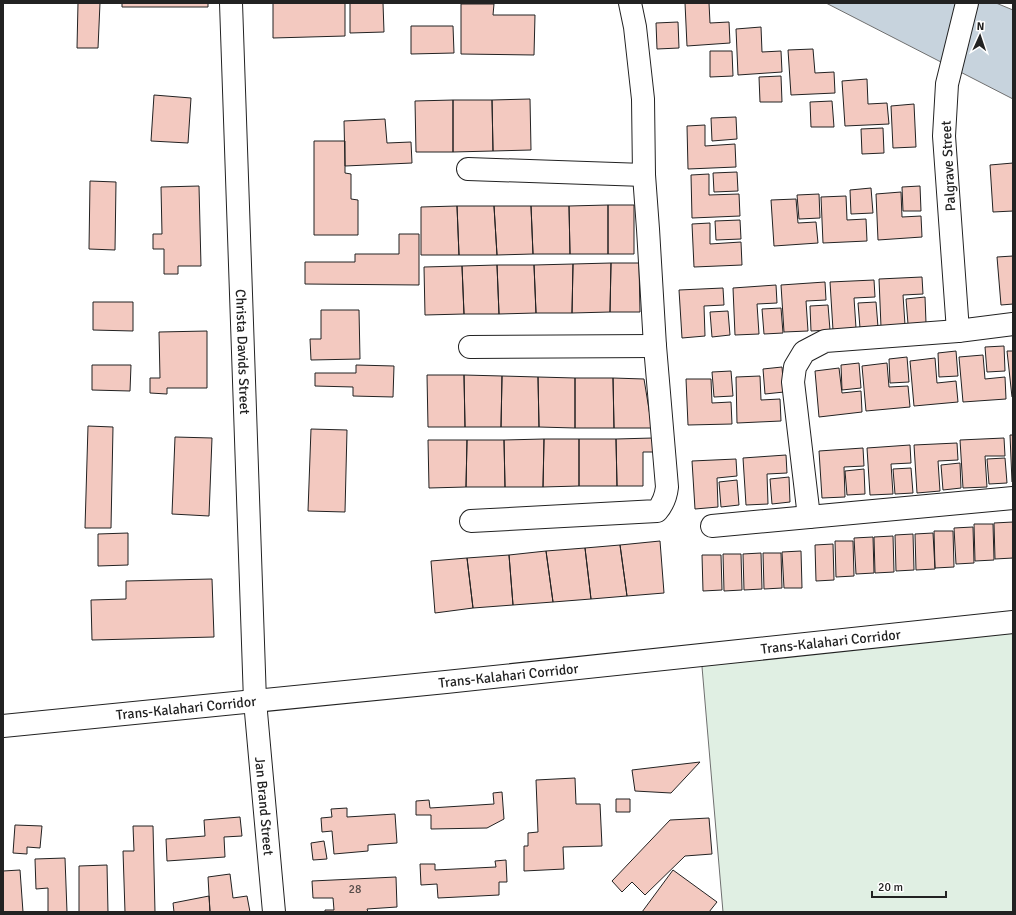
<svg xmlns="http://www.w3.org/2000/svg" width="1016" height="915" viewBox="0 0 1016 915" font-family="Signika,sans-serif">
	<rect width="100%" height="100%" fill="#fff"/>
	<path fill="#e0efe3" stroke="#6f6f6f" d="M1013 628V912H723L701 655Z"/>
	<path fill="#c7d3dd" stroke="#6f6f6f" d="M826 3H996L1013 10V99Z"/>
	<path fill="#f3c9c0" stroke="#222" d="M78 3H100L98 48H77Z
		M122 3H208V7H122Z
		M273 3H345V36L273 38Z
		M350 3H383L384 32 350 33Z
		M685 3H709L710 23 729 22 730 43 687 46Z
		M461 4H494L493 15H535L534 55 461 54Z
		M678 22 679 48 657 49 656 23Z
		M411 26H453L454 53 411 54Z
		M761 27 762 52 781 51 782 72 738 75 736 29Z
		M813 49 815 73 834 72 835 93 791 95 788 50Z
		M710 51H732L733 76 710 77Z
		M781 76 782 102H760L759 77Z
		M867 79 868 104 887 103 889 124 845 126 842 81Z
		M154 95 191 98 188 143 151 141Z
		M530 99 531 150 493 151 492 100Z
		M453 100H492L493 151 453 152Z
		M453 100V152H416L415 101Z
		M832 101 834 127H811L810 102Z
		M914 104 916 147 893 148 891 106Z
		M736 117 737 139 712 141 711 118Z
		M385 119 387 143 411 142 412 163 345 166 344 121Z
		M705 125V146L735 144 736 167 688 169 687 126Z
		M883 128 884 153 862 154 861 129Z
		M314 141H345V173L351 174V199L358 200V235H314Z
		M1013 163V211L993 212 990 165Z
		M737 172 738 191 714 192 713 173Z
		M709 174V195L739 194 740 216 692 218 691 175Z
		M90 181 116 182 115 250 89 249Z
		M199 186 201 266H178V274H164V249H153V234H162L161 187Z
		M920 186 921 211H903L902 187Z
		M871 188 873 213 851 214 850 190Z
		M901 192 902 217 921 216 922 237 878 240 876 194Z
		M819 194 820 218 799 219 797 195Z
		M846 196 847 220 866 219 867 241 823 243 821 197Z
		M796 199 798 223 816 222 818 243 774 246 771 200Z
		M608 205V254H570L569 206Z
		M608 205H634V254H608Z
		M457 206 459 255H421V207Z
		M457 206H494L497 255H459Z
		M494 206H531L533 254 497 255Z
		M531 206H569L570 254H533Z
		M740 220 741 239 716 240 715 221Z
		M710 223V244L741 242 742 265 694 267 692 224Z
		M399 234H419V285L305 284V262H355V254H399Z
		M1013 256V304L1001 305 997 257Z
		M611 263H639L640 312H610Z
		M611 263 610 312 572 313 573 264Z
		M573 264 572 313H536L534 265Z
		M497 265H534L536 313 499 314Z
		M497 265 499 314H464L462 266Z
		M462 266 464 314 425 315 424 267Z
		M922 277 923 294 903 295 905 325 881 327 879 279Z
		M874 280 875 297 854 298 856 328 833 330 830 282Z
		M825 282 826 300 806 301 808 331 784 332 781 285Z
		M776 285 777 303 757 304 759 334 735 335 733 288Z
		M723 288 724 305 704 306 705 336 682 338 679 290Z
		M925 297 926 323 908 324 906 299Z
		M93 302H133V331L93 330Z
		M876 302 878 327 860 328 858 303Z
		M828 305 830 330 811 331 810 306Z
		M781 308 783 333 764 334 762 309Z
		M321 310H359L360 359 311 360 310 339H321Z
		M728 311 730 335 712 337 710 312Z
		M207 331V388H167V394L150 393V378H160L159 332Z
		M1004 346 1005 371 987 372 985 347Z
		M956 351 958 376 939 377 938 353Z
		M1007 351H1013V397H1012Z
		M983 355 985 379 1005 377 1006 399 963 402 959 357Z
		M907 357 909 382 890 383 889 359Z
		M935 358 937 383 956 381 958 402 914 406 910 361Z
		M859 363 861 388 842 390 841 365Z
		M887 363 889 387 908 386 910 407 866 411 862 366Z
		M92 365H131L130 391 92 390Z
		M356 365 394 366 393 397 353 396V387L315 386V373H356Z
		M782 367 784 392 765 394 763 369Z
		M839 368 842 393 861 391 862 412 819 417 815 371Z
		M731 371 733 396 714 397 712 372Z
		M427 375H464L465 427H428Z
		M464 375 502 376 501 427H465Z
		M502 376 538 377 539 427H501Z
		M760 376 761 400 780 399 781 421 737 423 736 377Z
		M538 377 575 378V428L539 427Z
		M575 378H613L614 428H575Z
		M613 378 644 379 652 428H614Z
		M686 379H711L712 403 731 402 732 424 688 425Z
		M88 426 113 427 111 528H85Z
		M311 429 347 430 345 512 308 511Z
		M1010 435H1013V482H1012Z
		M175 437 212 438 209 516 172 514Z
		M653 438V452H643V486H617L616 439Z
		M1004 438 1005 456H985L987 487 963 488 960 440Z
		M544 439 543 487H505L504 440Z
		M544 439H579V486L543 487Z
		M579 439H616L617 486H579Z
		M428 440H467L466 487 429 488Z
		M467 440H504L505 487H466Z
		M957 443 958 460 938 461 940 491 917 493 914 445Z
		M910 445 911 463 891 464 893 494 870 495 867 448Z
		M863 448 864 466 844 467 845 497 822 498 819 451Z
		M786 455 787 473 767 474 768 504 746 505 743 458Z
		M1005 458 1007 483 989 484 987 459Z
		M736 459 737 476 717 478 718 507 695 509 692 461Z
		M960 463 961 488 943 490 941 465Z
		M911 468 913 493 895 494 893 469Z
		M864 469 865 494 847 495 845 471Z
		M789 477 790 502 772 504 770 479Z
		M737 480 739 505 721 507 719 482Z
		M1013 522V558L995 559 994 523Z
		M974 524H993L994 560 975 561Z
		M973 527 974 563 956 564 954 528Z
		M934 531H953L954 567 935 568Z
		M128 533V565L98 566V534Z
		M933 533 935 569 916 570 915 534Z
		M913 534 914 570 896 571 895 535Z
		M893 536 894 572 875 573 874 537Z
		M873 537 874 573 856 574 854 538Z
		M660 541 664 593 627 596 620 545Z
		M835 541H853L854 576 836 577Z
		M833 544 834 580 816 581 815 545Z
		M620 545 627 596 591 599 585 548Z
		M585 548 591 599 553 602 546 551Z
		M546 551 553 602 513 605 509 555Z
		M801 551 802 588H784L782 552Z
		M761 553 762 589 744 590 743 554Z
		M763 553H781L782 588 764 589Z
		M723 554H741L742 590 724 591Z
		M509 555 513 605 473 608 467 558Z
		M702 555H721L722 590 703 591Z
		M467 558 473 608 435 613 431 561Z
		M212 579 214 637 92 640 91 600 126 599V581Z
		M700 762 671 793 635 791 632 770Z
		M575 778 576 804H600L602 846 563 847 564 869 524 871V846H528V833L538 832 536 780Z
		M502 792 504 819 487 828 431 829V815H416V801L429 800 430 808 494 804 493 793Z
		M616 799H630V812H616Z
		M347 808V817L395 814 397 843 368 845V851L334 854 332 831 322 832 321 818 332 817 331 809Z
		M240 817 242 836 224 837 225 857 167 861 166 839 205 836 204 820Z
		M709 818 712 854 685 856 645 895 632 882 622 892 612 881 670 820Z
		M15 825 42 826 40 848 27 847V854L13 853Z
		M133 826H153L155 912H125L123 851H134Z
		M324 841 327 859 313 860 311 843Z
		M65 858 67 912H48V888L36 889 35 859Z
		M506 860 507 882H499V895L438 898 437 884 421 885 420 864H435V870L496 867 495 861Z
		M107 865 108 912H79V866Z
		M20 870 23 912H3V871Z
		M673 870 717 902 709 912H642Z
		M230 874 233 898 247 896 250 912H210L208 877Z
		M396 877 397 907 367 909 368 912H325V910H334L333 898H313L312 881Z
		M209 896 210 912H174L173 903Z"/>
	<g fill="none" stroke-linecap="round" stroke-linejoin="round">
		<g stroke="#222" stroke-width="24">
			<g id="minor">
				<path id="s1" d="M231 3 255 701 274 912"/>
				<path d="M468 169 644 175"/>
				<path d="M958 331 944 136 947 84 967 3"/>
				<path d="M470 347 655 346"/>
				<path d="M809 517 793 382 795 367 804 352 825 341 958 331 1013 324"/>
				<path d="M471 521 657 511C663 504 666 496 667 487L655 346 648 229 644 175 643 99 635 27 630 3"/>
				<path d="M712 526 1013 498"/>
			</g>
		</g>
		<g stroke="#222" stroke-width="24">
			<g id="highway">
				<path id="s2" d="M3 726 446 682 1013 622"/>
			</g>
		</g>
		<use href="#minor" stroke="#fff" stroke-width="22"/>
		<use href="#highway" stroke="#fff" stroke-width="22"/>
	</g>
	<g text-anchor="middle" stroke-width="3" stroke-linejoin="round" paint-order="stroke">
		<g font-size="12" fill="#564c4a">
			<text x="355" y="893">28</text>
		</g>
		<g font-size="14" fill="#222" stroke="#fff">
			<text transform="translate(948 166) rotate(-93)" y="5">Palgrave Street</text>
			<text dy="5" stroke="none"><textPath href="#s1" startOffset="349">Christa Davids Street</textPath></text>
			<text dy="5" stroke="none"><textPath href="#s2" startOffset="832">Trans-Kalahari Corridor</textPath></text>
			<text dy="5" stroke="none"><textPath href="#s2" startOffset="508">Trans-Kalahari Corridor</textPath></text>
			<text dy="5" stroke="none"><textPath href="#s2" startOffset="184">Trans-Kalahari Corridor</textPath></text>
			<text dy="5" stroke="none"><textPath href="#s1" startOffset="804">Jan Brand Street</textPath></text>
		</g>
	</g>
	<rect width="1016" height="915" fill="none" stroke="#222222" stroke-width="8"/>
	<g transform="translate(980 36) rotate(3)" stroke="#ffffff" stroke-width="3" paint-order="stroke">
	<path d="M0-3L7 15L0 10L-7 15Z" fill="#222222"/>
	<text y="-6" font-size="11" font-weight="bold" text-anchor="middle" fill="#222222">N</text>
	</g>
	<path d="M872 891v6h74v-6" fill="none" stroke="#222222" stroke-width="2"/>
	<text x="878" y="891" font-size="12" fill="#222222" stroke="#ffffff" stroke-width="3" paint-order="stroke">20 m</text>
</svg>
